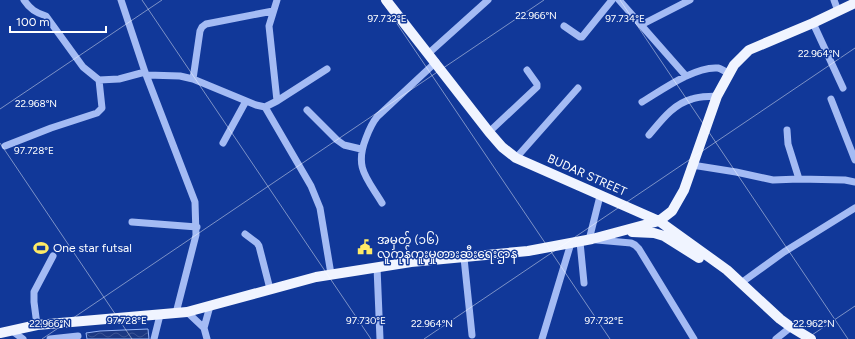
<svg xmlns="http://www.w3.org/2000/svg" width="855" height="339" viewBox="0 0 855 339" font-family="Figtree,'Noto Sans Myanmar',sans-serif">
	<defs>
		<pattern id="water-waves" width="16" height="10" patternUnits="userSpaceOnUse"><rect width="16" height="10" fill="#1b3882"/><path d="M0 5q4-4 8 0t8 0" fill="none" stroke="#3d5695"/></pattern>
	</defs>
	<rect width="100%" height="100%" fill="#113899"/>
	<path fill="url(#water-waves)" stroke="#95b4f7" d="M148 329 149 339H87L86 333 100 331Z"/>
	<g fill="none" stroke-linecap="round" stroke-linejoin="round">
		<path stroke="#a4bbf4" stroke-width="7" d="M24 0C30 9 36 13 46 16L83 67 99 80 119 79 145 72
			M121 0 145 72 195 202 196 235 176 313
			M277 0 269 26 277 101
			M619 0 686 76
			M834 0 838 11
			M813 23 843 88
			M641 25 690 0
			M564 26 580 37H582L612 0
			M429 53 488 0
			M147 75 180 76 193 79 256 105 265 107 277 101 327 69
			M193 79 200 31 202 27 206 24 273 11
			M831 99 855 160
			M642 102C662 90 695 66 718 68 722 69 726 72 729 74
			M265 107 311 186 320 208 331 274
			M307 110 337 140 344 145 361 149
			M787 130 788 144 799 179
			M489 132 537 87V84L527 70
			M649 135C661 121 673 104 692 99 700 96 709 97 717 96
			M223 143 246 101
			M5 146 51 128 97 113 102 108 99 80
			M516 158 578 88
			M692 165 736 172 773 180 799 179 845 180 855 182
			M382 203C367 178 354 168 366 138 369 130 372 123 377 117L436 62
			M132 222 197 227
			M245 234 257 243 259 246 270 289
			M589 240 600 196
			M597 240 631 243 635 245 639 249 694 339
			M580 242 584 283
			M464 258 472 335
			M377 267 380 339
			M741 283 784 252 855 208
			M187 312 204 328 210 306
			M37 325 34 302V292L53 256
			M204 328 207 339
			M11 330 23 339
			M50 339 78 336
			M154 339 160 315
			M542 339 571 243
			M776 339 791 327"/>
		<path stroke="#f0f4ff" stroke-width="10" d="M386 0 489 132 502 147 516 158 659 221 727 270 780 319 791 327 811 339
			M632 232 654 233 664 236 699 258
			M0 333 37 325 187 312 316 277 411 262 528 251 592 239 659 221 672 211 684 190 717 96 734 65 749 50 813 23 855 3"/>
	</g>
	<path fill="none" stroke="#fff" stroke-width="1" stroke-opacity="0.45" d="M142 0 371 339M381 0 610 339M620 0 848 339M0 109 162 0M0 143 132 339M42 339 544 0M424 339 855 48M806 339 855 306"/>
	<defs>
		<g id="civic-bare" transform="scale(1.2)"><path d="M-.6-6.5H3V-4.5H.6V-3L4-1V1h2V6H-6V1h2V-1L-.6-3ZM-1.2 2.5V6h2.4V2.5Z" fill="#ffeb66" stroke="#113899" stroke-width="2.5" paint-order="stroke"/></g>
		<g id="stadium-bare" transform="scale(1.2)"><path d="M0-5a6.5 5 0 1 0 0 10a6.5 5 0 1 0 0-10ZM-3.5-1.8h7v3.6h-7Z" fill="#ffeb66" stroke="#113899" stroke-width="2.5" paint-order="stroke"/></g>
	</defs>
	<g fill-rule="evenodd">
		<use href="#civic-bare" x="365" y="247"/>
		<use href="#stadium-bare" x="41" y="248"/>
	</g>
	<g text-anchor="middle" stroke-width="3" stroke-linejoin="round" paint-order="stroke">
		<g font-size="12" fill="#fff" stroke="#113899">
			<text transform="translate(587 175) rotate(24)" y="4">BUDAR STREET</text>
		</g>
		<g font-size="12" fill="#fff" stroke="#113899" text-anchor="start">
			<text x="377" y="244">အမှတ် (၁၆)<tspan x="377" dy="14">လူကုန်ကူးမှုတားဆီးရေးဌာန</tspan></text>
			<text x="53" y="252">One star futsal</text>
		</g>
	</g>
	<g font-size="10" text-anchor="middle" fill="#fff" stroke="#113899" stroke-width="3" stroke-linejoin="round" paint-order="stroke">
		<text x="536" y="19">22.966°N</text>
		<text x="387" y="22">97.732°E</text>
		<text x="625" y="22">97.734°E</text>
		<text x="819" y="57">22.964°N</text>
		<text x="36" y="107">22.968°N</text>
		<text x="34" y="154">97.728°E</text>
		<text x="127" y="324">97.728°E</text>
		<text x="366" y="324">97.730°E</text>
		<text x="604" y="324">97.732°E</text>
		<text x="50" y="327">22.966°N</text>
		<text x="432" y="327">22.964°N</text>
		<text x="814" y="327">22.962°N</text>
	</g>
	<path d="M10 26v6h96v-6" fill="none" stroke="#ffffff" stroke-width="2"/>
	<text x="16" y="26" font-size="12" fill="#ffffff" stroke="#113899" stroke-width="3" paint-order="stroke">100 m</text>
</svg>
